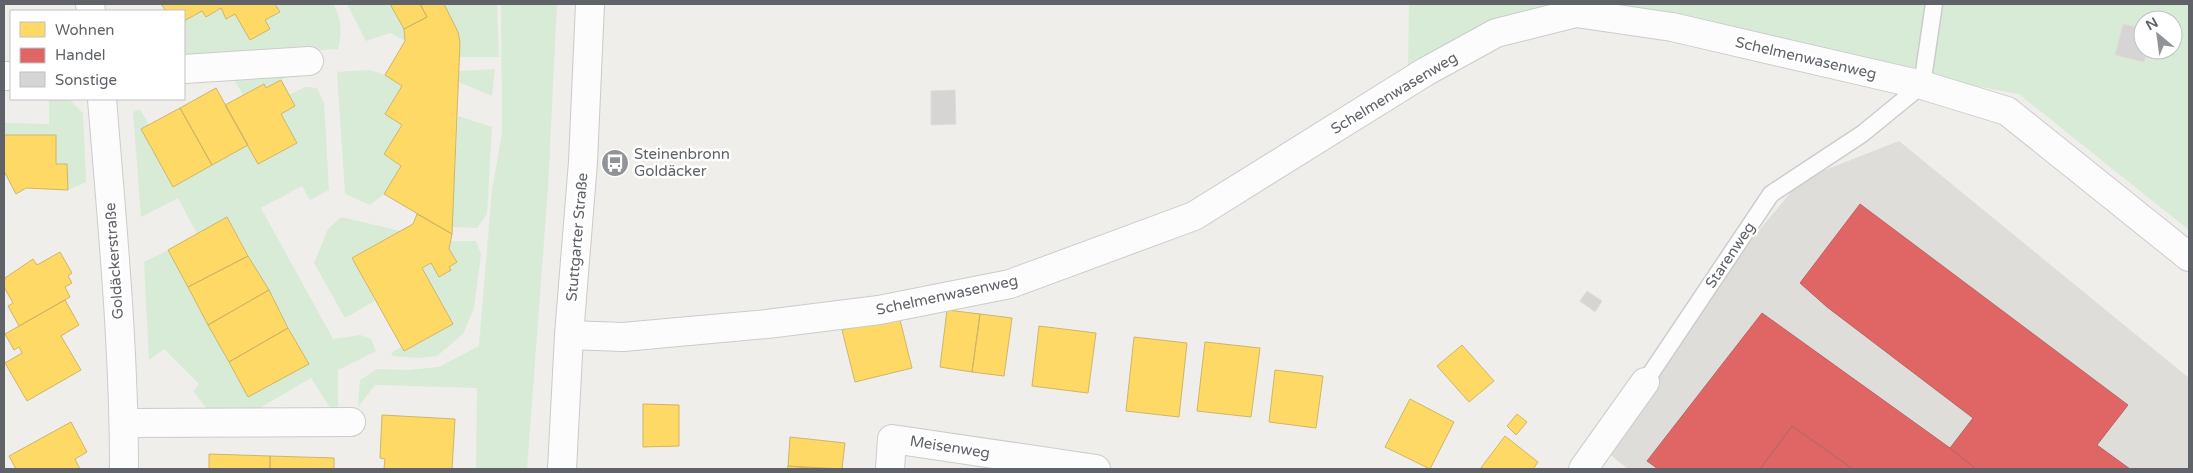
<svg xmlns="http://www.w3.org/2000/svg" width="2193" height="473" viewBox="0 0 2193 473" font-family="'Varela Round',sans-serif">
	<rect width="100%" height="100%" fill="#efeeea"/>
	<path fill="#dfddda" d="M1899 141 2189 378V469H1628L1603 449 1716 282 1802 179Z"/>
	<path fill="#d8ebd6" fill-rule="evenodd" d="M275 4H333C342 20 342 32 338 49L184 59V21L202 11 206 17 221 8 226 18 235 14 250 40 269 29 265 20 280 12Z
		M347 4H390L404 29 405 41 390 33 366 41Z
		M444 4H497L499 57H460L458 32Z
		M501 4H557L548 188 527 469H476L477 388 375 385 358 407 360 380 377 369 407 370 439 367 479 346 492 190 502 133Z
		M1409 4H2189V230L2019 94 1887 70 1641 11 1408 67ZM2143 20H2173V50H2143Z
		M495 69 492 96 459 82V71Z
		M369 70 385 75 402 86 385 114 402 125 384 154 401 166 384 194 370 205 345 194 337 72Z
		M231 74 288 76 266 88 264 84 243 95Z
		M305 87 317 88 324 103 329 190 310 200 302 186 261 208 333 339 360 335 371 339 376 351 338 370V409L333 412 311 378 258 409 208 410 193 391 199 384 164 349 149 360 144 262 168 250 248 396 309 364 227 217 197 234 178 198 141 217 133 112 140 109 149 125 141 129 173 187 248 145 296 142 281 114 295 106 289 95Z
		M49 100H70L83 113 86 182 68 190 67 164H56V135H4V141V123L49 124Z
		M458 116 492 127 487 214 477 228 452 227Z
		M341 217 401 231 352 258 375 301 345 318 314 263 328 229Z
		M451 241H476L481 254 474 308 463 334 437 356 417 358 393 356 391 353 401 347 404 351 453 324 422 268 431 263 439 277 451 270 449 267 457 262 449 249Z"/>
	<path fill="#ffd966" stroke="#cfb667" d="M161 4H275L280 12 265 20 270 29 250 40 235 14 226 19 221 8 206 17 202 11 184 21V11H166Z
		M390 4H420L427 17 404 29Z
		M420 4H444L458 32 460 42 452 234 384 194 401 166 384 154 402 125 385 114 402 86 385 75 405 41 404 29 427 17Z
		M281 80 295 106 281 114 297 143 258 164 225 105 264 84 266 88Z
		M216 88 248 145 212 165 180 108Z
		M180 108 212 165 173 187 141 129Z
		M4 135H56V164H67L68 190 26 188 16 194 4 171Z
		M417 214 452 234 449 249 457 262 449 267 451 270 439 277 431 263 422 268 453 324 404 351 352 258 413 224Z
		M227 217 248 256 188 287 168 250Z
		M60 252 72 273 68 276 72 283 65 287 70 297 19 326 8 306 13 303 4 287 5 278 33 259 37 265Z
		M248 256 269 290 208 325 188 287Z
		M269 290 288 328 229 362 208 325Z
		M65 300 79 325 61 336 81 370 27 401 5 363 22 353 19 347 14 350 5 334Z
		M947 310 980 314 972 372 940 367Z
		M980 314 1012 318 1004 376 972 372Z
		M899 316 912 368 855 382 842 330Z
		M1039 326 1096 333 1088 393 1032 386Z
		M288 328 309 364 248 397 229 362Z
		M1134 337 1187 343 1179 417 1126 411Z
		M1205 342 1260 348 1251 417 1197 411Z
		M1462 345 1494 381 1469 402 1437 366Z
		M1275 370 1323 376 1316 428 1269 422Z
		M1410 399 1454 422 1430 469 1385 447Z
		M643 404 679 405V446L643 447Z
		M1517 414 1527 422 1516 435 1507 426Z
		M382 415 455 419 452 469H384L385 459 380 458Z
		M71 422 87 452 75 459 80 469H16L9 456Z
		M1505 436 1538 462 1533 469H1480Z
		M790 437 845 443 842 469 788 466Z
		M209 454 270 456V469H209Z
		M270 456 334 458V469H270Z
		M788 466 822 469H787Z"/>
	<path fill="#e06666" stroke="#b96567" d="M1860 204 2128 405 2097 445 2130 469H1976L1950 448 1973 418 1827 307 1800 283Z
		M1762 313 1950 448 1976 469H1853L1792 426 1760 469H1658L1647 461Z
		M1792 426 1853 469H1760Z"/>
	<path fill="#d6d5d3" stroke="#deddd9" d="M2123 24 2143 29V50H2147L2144 62 2115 55Z
		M955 90 956 124 931 125V91Z
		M1587 291 1602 301 1595 312 1580 301Z"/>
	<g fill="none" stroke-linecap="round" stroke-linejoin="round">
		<g stroke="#cbcccc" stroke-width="19">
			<path id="lane" d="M1645 382 1771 194 1862 134 1922 85 1934 4"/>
		</g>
		<g stroke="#cbcccc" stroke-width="30">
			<path id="street" d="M90 4 91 11
				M184 69 309 61
				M4 76H11
				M102 99C112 222 124 346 124 469
				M569 335 623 337 767 324 879 310 1010 284 1194 216 1425 72 1496 33 1576 13 1672 27 1922 85 2007 111 2189 257
				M124 423 351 422
				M890 469 892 439 1096 469
				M1583 469 1645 382"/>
		</g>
		<g stroke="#cacacb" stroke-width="30">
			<path id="secondary" d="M562 469 569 335 583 162 590 4"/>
		</g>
		<use href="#lane" stroke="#fdfcfc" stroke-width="16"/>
		<use href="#street" stroke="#fdfcfc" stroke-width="28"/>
		<use href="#secondary" stroke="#fdfcfc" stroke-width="28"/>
	</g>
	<defs>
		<g id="bus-disc" transform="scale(1.4375)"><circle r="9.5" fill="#919496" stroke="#fff"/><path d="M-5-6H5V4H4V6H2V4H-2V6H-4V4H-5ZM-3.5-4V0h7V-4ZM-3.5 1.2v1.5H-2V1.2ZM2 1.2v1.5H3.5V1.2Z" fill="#fff"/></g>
	</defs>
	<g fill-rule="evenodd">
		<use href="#bus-disc" x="615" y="163"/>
	</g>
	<g text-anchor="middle" stroke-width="5" stroke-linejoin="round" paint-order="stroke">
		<g font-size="15" fill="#5f6368" stroke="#fff">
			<text transform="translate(1806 58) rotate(13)" y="5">Schelmenwasenweg</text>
			<text transform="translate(1394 93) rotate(-31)" y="5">Schelmenwasenweg</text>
			<text transform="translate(577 237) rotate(-85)" y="5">Stuttgarter Straße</text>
			<text transform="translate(1730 255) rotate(-56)" y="5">Starenweg</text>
			<text transform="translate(114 261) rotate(-94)" y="5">Goldäckerstraße</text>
			<text transform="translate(947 295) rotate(-12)" y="5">Schelmenwasenweg</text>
			<text transform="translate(950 447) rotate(9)" y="5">Meisenweg</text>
		</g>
		<g font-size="15" fill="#5f6368" stroke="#fff" text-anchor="start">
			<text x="634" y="159">Steinenbronn<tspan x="634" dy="17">Goldäcker</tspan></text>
		</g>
	</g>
	<rect width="2193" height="473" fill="none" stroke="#5f6368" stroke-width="10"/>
	<rect x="10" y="10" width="175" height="90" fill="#ffffff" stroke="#bfc1c3"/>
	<rect x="20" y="22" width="25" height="15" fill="#ffd966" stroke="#bfc1c3"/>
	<text x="55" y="35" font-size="15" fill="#5f6368">Wohnen</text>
	<rect x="20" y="48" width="25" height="15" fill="#e06666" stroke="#bfc1c3"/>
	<text x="55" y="60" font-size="15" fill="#5f6368">Handel</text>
	<rect x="20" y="72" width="25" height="15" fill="#d6d5d3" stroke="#bfc1c3"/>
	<text x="55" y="85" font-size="15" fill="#5f6368">Sonstige</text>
	<g transform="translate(2158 35) rotate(331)"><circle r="24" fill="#ffffff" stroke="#bfc1c3"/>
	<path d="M0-4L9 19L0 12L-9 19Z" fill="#919496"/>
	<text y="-8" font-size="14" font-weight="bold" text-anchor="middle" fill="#5f6368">N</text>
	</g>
</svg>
